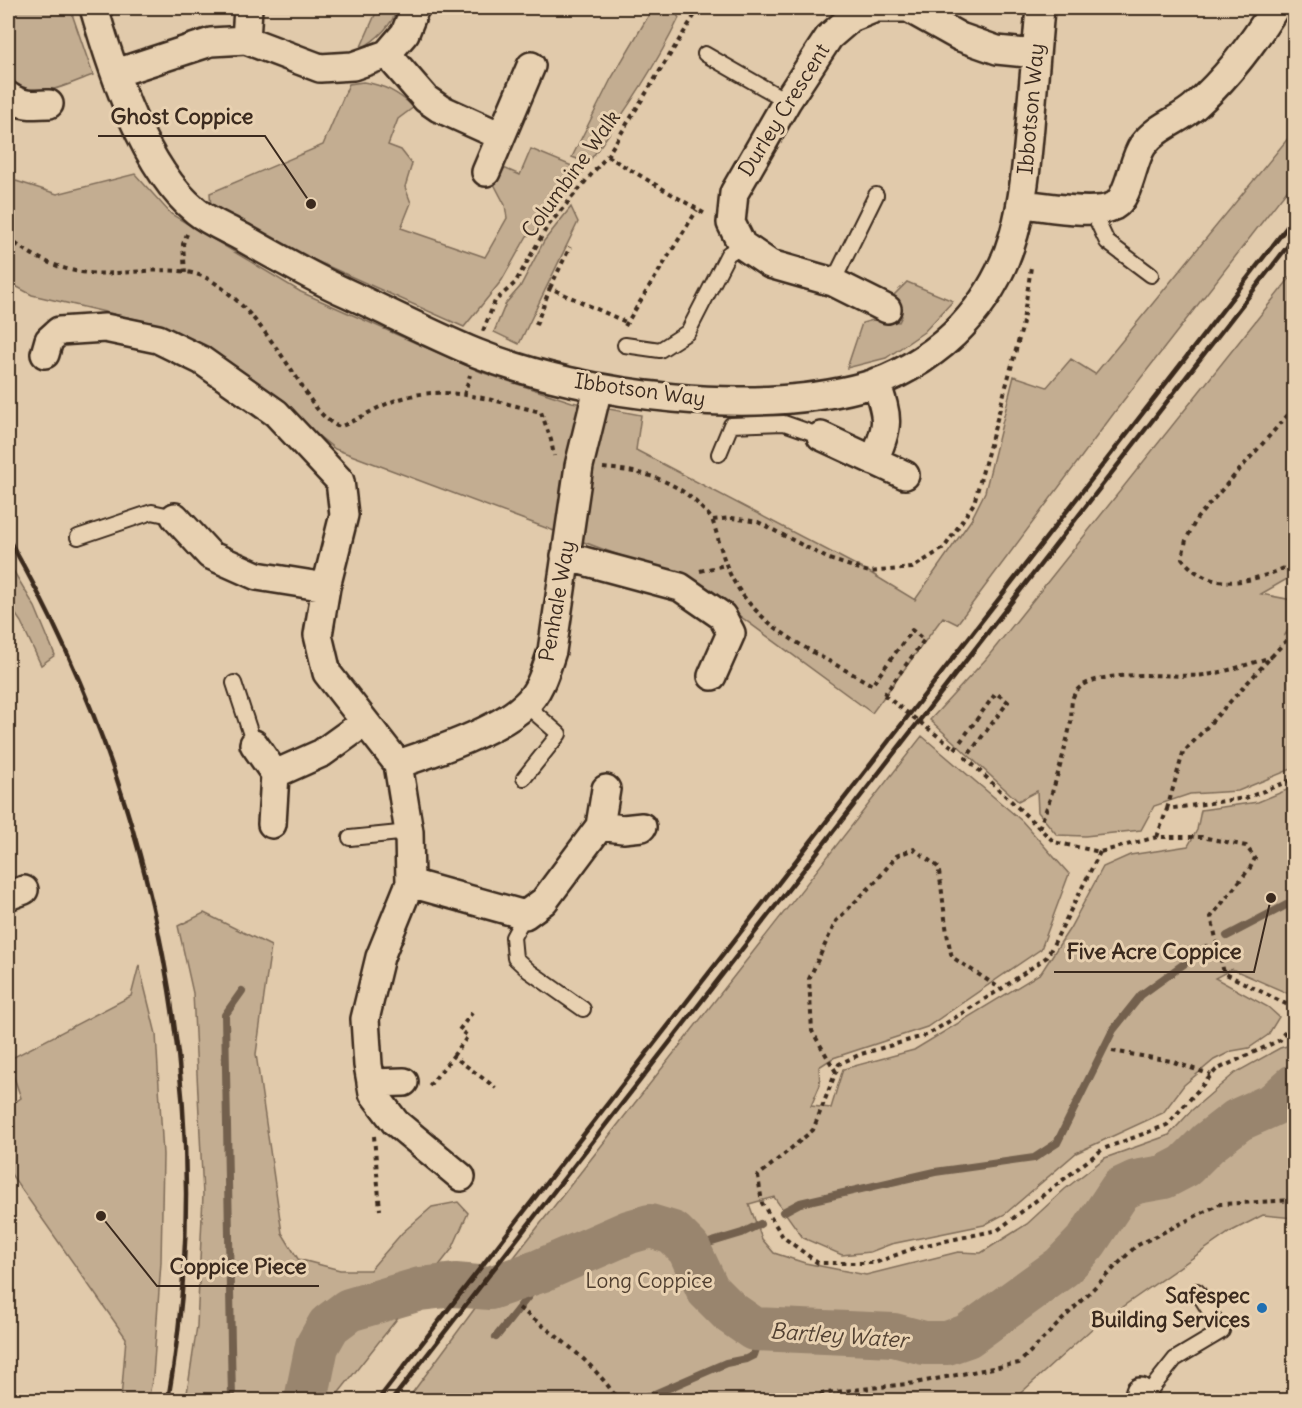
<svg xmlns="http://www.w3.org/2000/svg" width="1302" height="1408" viewBox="0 0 1302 1408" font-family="Delius,sans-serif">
	<rect width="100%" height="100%" fill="#e1caab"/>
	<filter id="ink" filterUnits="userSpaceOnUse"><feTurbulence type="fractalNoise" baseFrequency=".0167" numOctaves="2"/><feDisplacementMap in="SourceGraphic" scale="12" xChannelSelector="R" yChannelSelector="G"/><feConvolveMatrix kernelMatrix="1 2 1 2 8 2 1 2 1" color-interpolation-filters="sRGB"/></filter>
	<g filter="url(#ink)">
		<path fill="#c3ad91" stroke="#7f6c58" stroke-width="1.5" d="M8 8H70L93 75C62 86 34 105 8 76Z
			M378 8H398C391 26 378 39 360 49Z
			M653 8H673L679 18C654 70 622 117 588 163L572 157 611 79Z
			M363 82C385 85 398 93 414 107L398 119 388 145 401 150 412 164 405 187 411 203 401 228 485 257 507 218 505 205 493 182 499 166 520 175 531 149 584 171 538 229 527 236 502 280 464 327 245 229 211 209 210 193 323 145 349 84Z
			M1294 131V181L1123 401 957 624 943 617 872 713 696 584 335 449 224 360 161 325 32 295 8 282V176L16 181 57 194 135 174 171 214 301 292 481 372 572 402 641 415 636 450 869 572 915 600 971 520 985 492 1014 376 1047 387 1071 359 1095 374Z
			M571 207 578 222 519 344 494 332 506 303 520 287 544 241Z
			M1294 273V575L1261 594 1292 600C1295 616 1293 622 1285 635L1294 631V768L1238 791 1190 794 1154 806 1141 830 1085 836 1057 835 1038 812 1037 791 1018 801 930 720 986 659Z
			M907 282 953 301 924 332 886 358 847 368 862 323 873 320 899 322 902 316 893 296Z
			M8 562 35 607 55 655 41 665 21 622 8 603Z
			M922 736 1022 821 1069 874 1041 949 927 1027 833 1058 819 1067 820 1085 811 1106 831 1108 843 1069 914 1050 1041 973 1070 928 1103 867 1130 855 1188 846 1197 830 1201 810 1258 802 1294 787V996L1232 969 1215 978 1268 1007 1279 1017 1268 1035 1249 1048 1232 1051 1214 1060 1184 1085 1163 1113 1076 1153 1005 1214 984 1225 891 1244 870 1252 842 1255 803 1238 774 1197 749 1204 762 1239 774 1253 805 1263 866 1275 958 1252 981 1253 1027 1224 1065 1189 1105 1158 1169 1135 1192 1110 1235 1073 1280 1048 1294 1044V1218L1263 1215 1230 1232 1096 1325 1013 1400H407L490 1288Z
			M204 913 271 946 256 1054 282 1233 298 1259 340 1270H370L402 1233 432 1207 458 1202 468 1213 452 1249 333 1400H186L197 1326 203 1195 193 993 178 926Z
			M139 965 156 1034 163 1155 161 1262 153 1376 148 1400H121L126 1338 8 1170V1107L21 1098 8 1060 131 996Z"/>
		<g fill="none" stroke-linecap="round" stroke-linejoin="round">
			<path stroke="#73614e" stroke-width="8" d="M1227 936 1294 901
				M783 1212 800 1203 935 1172 1034 1158 1057 1143 1113 1030 1141 995 1206 948
				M689 1249 742 1233 760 1224
				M496 1337 530 1294 529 1275
				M232 1400 225 1015 242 991
				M641 1400 726 1363 746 1359 754 1355 762 1330"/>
			<path stroke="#99856e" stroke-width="44" d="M306 1400 317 1346 329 1325 349 1310 420 1289 455 1285 490 1288 540 1271 629 1232 650 1226 673 1233 689 1249 708 1290 731 1313 754 1329 894 1335 924 1343H947L967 1336 1062 1267 1086 1242 1121 1189 1136 1182 1164 1177 1185 1166 1208 1143 1238 1120 1274 1104 1294 1086"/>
			<g stroke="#3b2a1e" stroke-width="18">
				<path id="service" d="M705 54 787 101
					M1092 210 1107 242 1151 275
					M833 282 876 195
					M625 345 660 350 688 332 728 254 742 245
					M719 454 731 425 784 423 821 436
					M78 537 152 512 175 517
					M234 683 254 744
					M524 778 559 734 526 705
					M350 838 409 832
					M525 915 513 937 515 958 529 971 583 1009
					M1144 1398 1175 1359 1222 1331 1197 1291"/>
			</g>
			<g stroke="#3b2a1e" stroke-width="32">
				<path id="minor" d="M94 8C112 70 144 169 196 211 208 221 225 228 238 235 275 256 311 277 349 294 392 314 433 335 476 353 586 397 761 419 875 383 905 373 940 350 962 326 1018 266 1023 204 1030 126 1033 86 1037 47 1040 8
					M246 40 248 8
					M387 54 426 99 439 108 501 136
					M116 73 211 42 246 40 320 68 353 66 387 54 405 33 415 8
					M8 96C21 106 33 105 49 104
					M486 172 531 66
					M1023 204C1045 206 1094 216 1114 206 1130 197 1132 160 1143 145 1157 126 1178 121 1194 107 1227 78 1252 45 1275 8
					M887 309 833 282 770 264 742 245 731 223 734 193 787 101 829 37 851 18 876 8H908L960 37 997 50 1036 54
					M45 354 49 340 59 331 105 328 158 339 201 360 276 413 340 481 344 515 326 587 318 635 327 673 398 764 409 832 410 883 380 957 365 1019 368 1065 373 1093 395 1122 461 1177
					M821 436 905 475
					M874 461C889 424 889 420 876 382
					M175 517 210 555 257 576 326 587
					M565 556 680 587 722 616 731 633 712 676
					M254 744 275 774
					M398 764C434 752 498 731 525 705 540 692 546 669 552 651L579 466 598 388
					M272 824 275 774 322 753 365 722
					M600 826 623 829 642 827
					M410 883 525 915 544 901 600 826 606 789
					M8 896 24 890
					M371 1083 404 1082
					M1140 1392 1145 1400"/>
			</g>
			<path stroke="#3b2a1e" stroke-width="4" stroke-dasharray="4.5 4.5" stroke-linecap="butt" d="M607 156 707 215
				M8 238C28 254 54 268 81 272 120 279 176 259 212 281 245 302 269 337 291 369 305 389 316 416 339 427 361 419 380 404 403 398 447 384 497 402 541 412L551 440 554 456
				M185 273 183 244 187 234
				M550 288 570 247
				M536 325 550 288 628 323
				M625 326 697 210
				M483 331 495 301 515 283 547 227 607 156 699 8
				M464 395 470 375
				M1294 408 1197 518 1186 540 1182 558C1211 597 1257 580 1294 564
				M603 468C640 471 672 478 699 505 703 510 711 516 713 522 723 552 724 571 745 598 776 638 830 660 872 685L912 630 924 640 884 695
				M713 520 732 518 758 522 829 559 869 572 912 568 944 548 974 503 1022 328 1031 267
				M700 571 725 565
				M955 749 996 693 1008 702 966 758 1054 842 1100 852 1157 837H1202L1246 846 1255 858 1250 868 1211 917 1224 973 1294 1008
				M1167 809 1183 753 1294 632
				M1039 828C1053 794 1063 758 1071 722 1072 714 1070 702 1074 695 1087 665 1177 679 1205 675 1228 672 1250 663 1272 657
				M1157 837 1167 809 1246 798 1294 779
				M1100 852 1047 957 1001 989 927 1035 861 1054 839 1064 813 1130 758 1176 762 1203 783 1237 818 1263H875L917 1247 998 1230 1103 1149 1167 1125 1216 1070 1280 1040 1294 1016
				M1112 1051 1171 1061 1211 1075
				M453 1056 468 1036 459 1030 472 1013
				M836 1072 812 1031 809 979 836 921 878 879 896 856 914 849 938 867C944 897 944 927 952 957L1001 989
				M429 1086 453 1056 496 1088
				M374 1136 380 1210
				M519 1308C555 1335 593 1361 618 1400
				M766 1400 915 1383 1019 1363 1136 1246 1220 1204 1294 1200"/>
			<use href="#service" stroke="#e8d1b1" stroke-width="14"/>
			<use href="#minor" stroke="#e8d1b1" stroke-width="27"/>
			<path stroke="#3b2a1e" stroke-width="4.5" d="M8 538C156 795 220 1107 168 1400
				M378 1400 1294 218
				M392 1400 1294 238"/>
			<path stroke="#3b2a1e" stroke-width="4" stroke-dasharray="4.5 4.5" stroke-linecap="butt" d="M884 695 955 749"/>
		</g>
	</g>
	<circle fill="#1f6fb2" stroke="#e8d1b1" stroke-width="2" cx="1262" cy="1308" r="6"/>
	<g text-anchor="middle" stroke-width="6" stroke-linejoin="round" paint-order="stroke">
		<g font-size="21" fill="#3b2a1e" stroke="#e8d1b1">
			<text transform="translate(1031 109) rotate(-85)" y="7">Ibbotson Way</text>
			<text transform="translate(784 110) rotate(-58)" y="7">Durley Crescent</text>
			<text transform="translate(571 174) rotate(-54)" y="7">Columbine Walk</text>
			<text transform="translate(640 390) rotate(8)" y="7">Ibbotson Way</text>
			<text transform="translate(557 601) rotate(-80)" y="7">Penhale Way</text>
		</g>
		<g font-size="21" fill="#4f3e2f" stroke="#e8d1b1">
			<text x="649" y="1288">Long Coppice</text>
		</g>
		<g font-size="21" font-weight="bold" fill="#3b2a1e" stroke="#e8d1b1" text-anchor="end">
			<text x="1250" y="1303">Safespec<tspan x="1250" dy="24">Building Services</tspan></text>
		</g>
		<g font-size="22" font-style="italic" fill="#524132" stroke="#e8d1b1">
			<text transform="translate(839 1335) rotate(4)" y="8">Bartley Water</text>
		</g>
	</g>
	<path fill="none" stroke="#3b2a1e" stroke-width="2" d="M311 204L265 136H98M1271 898L1254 972H1054M101 1216L157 1286H319"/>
	<g fill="#3b2a1e" stroke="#e8d1b1" stroke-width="2">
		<circle cx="311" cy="204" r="6"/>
		<circle cx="1271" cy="898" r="6"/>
		<circle cx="101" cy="1216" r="6"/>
	</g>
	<g font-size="22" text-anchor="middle" font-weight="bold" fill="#3b2a1e" stroke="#e8d1b1" stroke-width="6" stroke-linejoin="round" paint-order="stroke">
		<text x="182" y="124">Ghost Coppice</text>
		<text x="1154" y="959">Five Acre Coppice</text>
		<text x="238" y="1274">Coppice Piece</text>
	</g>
	<rect width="1302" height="1408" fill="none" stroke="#e8d1b1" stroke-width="30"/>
	<rect x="15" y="15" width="1272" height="1378" fill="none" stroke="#3b2a1e" stroke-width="2" filter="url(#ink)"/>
</svg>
